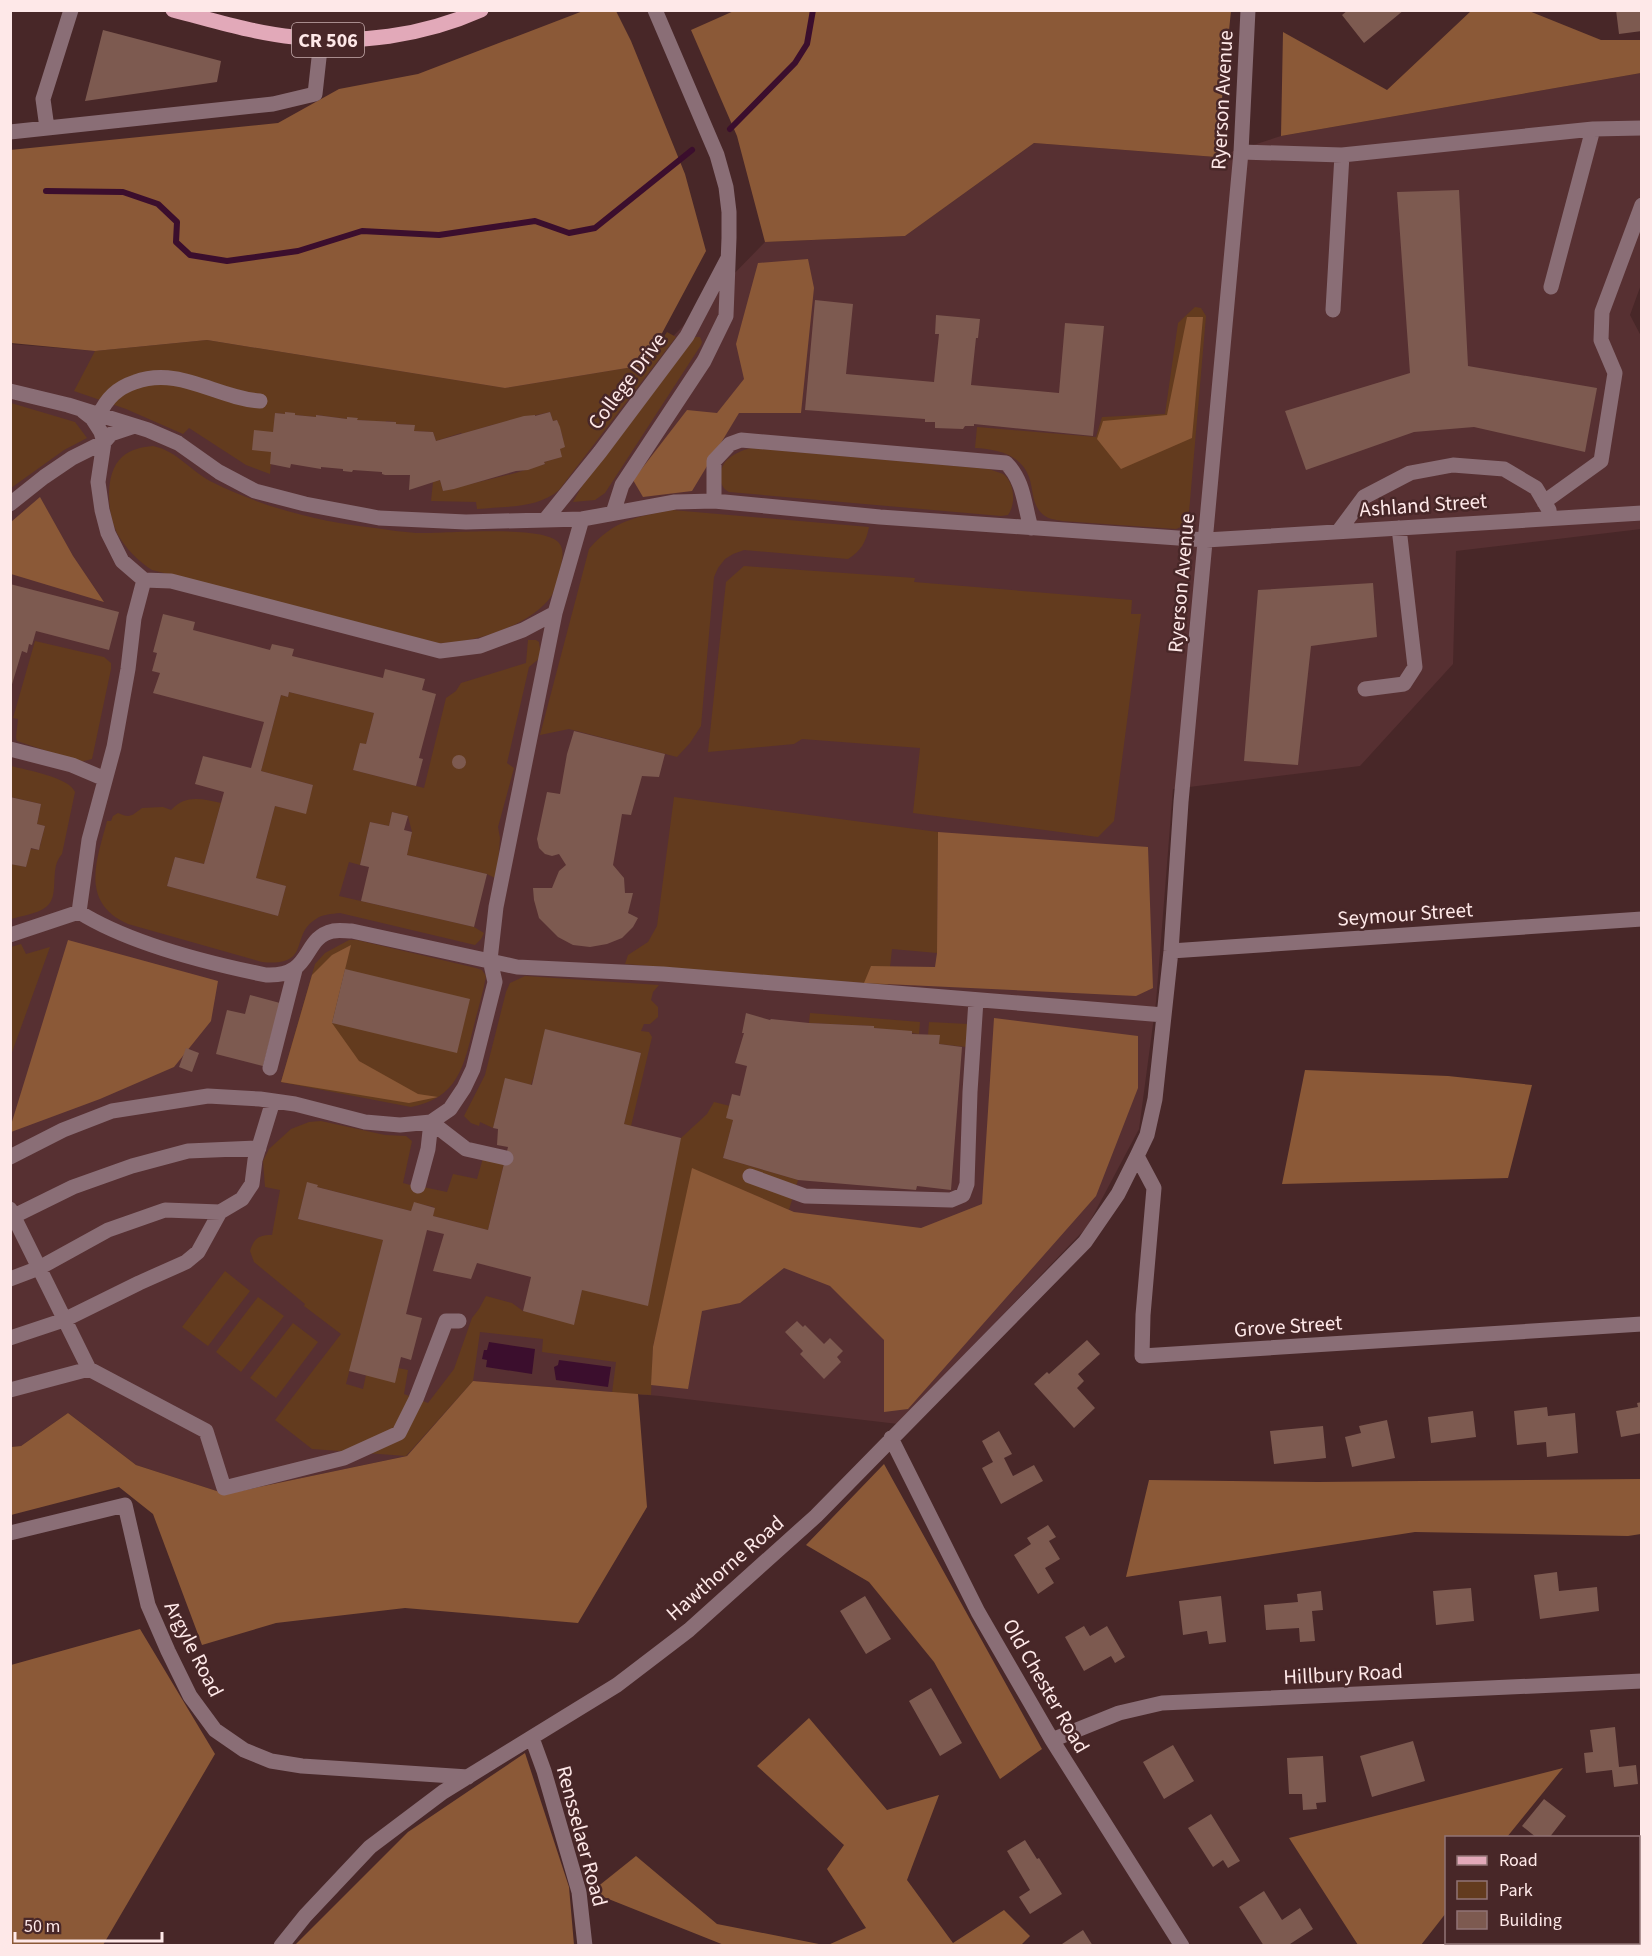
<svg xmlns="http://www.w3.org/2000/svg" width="1652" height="1956" viewBox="0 0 1652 1956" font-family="'Source Sans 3',sans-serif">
	<rect width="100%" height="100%" fill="#482728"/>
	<path fill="#573032" d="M1641 73 1642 282 1630 315 1642 338 1641 529 1456 551 1453 664 1360 766 1173 789 1156 1002 1139 1129 1087 1227 898 1424 660 1396 473 1381 407 1456 226 1494 136 1465 68 1413 21 1446 11 1447 10 344 95 351 645 365 765 242 905 236 1034 143 1216 157 1281 136Z"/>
	<path fill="#633b1e" d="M1195 307 1201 308 1206 316 1188 524 1176 529 1062 521C1057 520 1049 519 1045 516 1031 506 1034 491 1029 477 1021 454 996 449 975 448L977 427 1096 437 1102 417 1165 414 1178 323Z
		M667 332 676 337 559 490C537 509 505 506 477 509L476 502 431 501 433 482 440 480 443 491C477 482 509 476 545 464L544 462 561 457 560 449 563 438 557 420 553 421 550 412 492 425 462 434 461 433 436 441 433 432 414 431V425L396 424V422L386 421V422L357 420V418L347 419 317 415 316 417 295 415 285 412V414L275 413 270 474 246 465 189 428 183 434 126 409 74 391 95 351 207 340 505 388 645 365Z
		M695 337H700L702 342 701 345 605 493 595 500 573 502 586 479Z
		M11 403 75 422 87 438 64 450 11 488Z
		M153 446C178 451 192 473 214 483 265 508 320 522 375 528 389 530 403 532 416 533 443 534 544 524 559 543 565 550 562 561 560 569 558 577 556 587 552 595 533 625 472 644 438 643L152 570C138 561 125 548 117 533 107 513 104 473 122 457 131 449 142 447 153 446Z
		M751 448 989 469C993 471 999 472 1003 474 1015 483 1016 504 1008 515L1001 516 729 492C718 486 718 472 725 462 731 455 742 450 751 448Z
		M672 510 869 527C866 542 861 551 848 559L744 550 733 554 725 559 718 568 714 577 701 726 690 743 677 757 569 729 540 735 589 549C614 520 636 517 672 510Z
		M744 566 915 578 914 582 1132 600 1131 614H1141L1114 821 1098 837 913 813 920 748 802 739 794 744 708 752 726 582Z
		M528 640H536L539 642 541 657 529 667 507 763 514 768 498 827 500 838 497 879 487 874 407 855 412 832 408 816 392 812 389 826 370 822 360 865 349 862 339 896 474 927 484 933 481 939 475 945 340 913C332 914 323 914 316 919 289 935 313 967 262 962L128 924C79 902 97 860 107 821H111L113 816 118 813C131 819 132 815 142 808L163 807 171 810C186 794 202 799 221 803L204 864 175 857 167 886 278 916 286 886 256 878 275 806 305 813 313 785 261 771 281 695 288 697 289 692 374 713 366 744H360L353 770 424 788 446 698 456 691 461 683 526 663Z
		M35 641 104 657 111 663V669L92 759 80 762 17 741 16 737 18 719 13 718Z
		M11 766C26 770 69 777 75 792L62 854C48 869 61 896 46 907 37 914 21 916 11 919V864L26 867 30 849 39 850 45 826 37 824 41 804 11 797Z
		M674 797 938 832 937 953 892 949 888 985 625 964 628 955 648 942 657 926Z
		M349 940H357L476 968 482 970 486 976C483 993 478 1009 474 1025 464 1066 458 1098 411 1107L281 1082 315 964 325 953Z
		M21 944 26 954 50 947 11 1055V947Z
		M525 976 659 985 653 992 651 1000 658 1007V1017L650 1024H644L641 1031 649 1032 652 1037 631 1126 624 1124 641 1053 548 1030 531 1085 505 1079 493 1128 480 1122 479 1126 471 1123 464 1116 485 1075 506 992 510 983Z
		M810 1013 920 1022 919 1034 874 1028V1026L809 1023Z
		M929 1022 968 1024 966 1047 939 1044V1035H928Z
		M714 1102 730 1106 733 1120 723 1158 798 1180 789 1210 693 1169 653 1347 651 1395 612 1393 616 1362 542 1352 543 1339 480 1332 473 1381 406 1456 312 1449 275 1420 341 1334 304 1306 305 1304 254 1262 250 1251C254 1238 259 1235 272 1235L280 1190 265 1187 263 1161 269 1149 291 1129 309 1122 321 1121 385 1135 406 1136 412 1141 403 1183 421 1188 423 1187 447 1192 453 1174 477 1179 483 1158 504 1163 488 1230 433 1216 434 1207 414 1203 411 1211 317 1187V1185L307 1183 298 1219 383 1240 346 1384 363 1389 366 1375 398 1368 408 1370 404 1394 428 1403 454 1369 472 1318 479 1309 486 1296 512 1303 523 1311 574 1324 582 1290 681 1138 707 1114Z
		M225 1271 250 1291 208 1346 182 1327Z
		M258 1297 284 1316 241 1372 216 1352Z
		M293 1323 318 1342 276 1398 250 1378Z"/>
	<path fill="#8b5937" d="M736 10 1231 11 1216 157 1034 143 905 236 765 242 737 136 691 30Z
		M583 11H616L631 41 685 174 706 251 645 365 505 388 207 340 95 351 11 343 10 150 278 123 339 89 418 74Z
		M1471 11H1529L1601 40H1641V73L1281 136 1283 32 1387 90Z
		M808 259 814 288 801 413H739L692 491 643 497 633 480 687 410 717 413 744 379 736 344 758 263Z
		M1187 317H1203L1192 438 1121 469 1097 439 1103 421 1167 415Z
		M40 497 73 556 104 602 11 574V522Z
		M938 832 1148 847 1153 988 1136 996 864 983 871 966 935 967 937 953Z
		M68 940 218 981 211 1021 174 1067 100 1099 11 1132V1125Z
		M351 945 332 1023 359 1061 418 1094 438 1097 409 1103 281 1082 312 975 332 955Z
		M994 1018 1138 1036V1088L1096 1196 908 1409 884 1412V1340L830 1286 784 1268 740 1303 702 1311 688 1389 651 1385 653 1347 692 1168 794 1212 921 1228 982 1204Z
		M1305 1070 1448 1076 1532 1085 1508 1178 1282 1184Z
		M473 1381 638 1394 647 1507 578 1623 405 1608 276 1623 202 1645 153 1514 119 1487 11 1515V1447L21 1446 68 1413 136 1465 226 1494 407 1456Z
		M884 1464 1042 1749 1000 1779 934 1662 869 1582 806 1545Z
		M1641 1479V1534L1628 1536 1415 1532 1126 1577 1149 1480 1318 1482Z
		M140 1629 215 1754 103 1945H11V1665Z
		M809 1718 887 1810 939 1795 907 1880 953 1943 1004 1910 1030 1936 1021 1945H828L866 1928 827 1869 844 1845 757 1766Z
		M525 1753 569 1887 574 1945H295L408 1832Z
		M1563 1768 1507 1837 1446 1838V1913L1421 1945H1358L1289 1838Z
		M636 1856 717 1924 824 1945H724L591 1892Z"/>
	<path fill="#3b0e2d" d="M489 1342 535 1349 532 1374 486 1367 487 1360 482 1359 484 1350H487Z
		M559 1360 611 1367 608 1387 556 1380 554 1367 558 1365Z"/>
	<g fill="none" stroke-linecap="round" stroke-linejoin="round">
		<path stroke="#3b0e2d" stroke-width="6" d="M730 129 795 63 807 44 813 10
			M46 191 123 192 158 204 177 222 176 242 190 255 227 261 298 251 362 231 439 235 535 221 569 233 595 228 692 150"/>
	</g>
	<path fill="#7d5a50" d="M1348 10H1404L1364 43 1342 15Z
		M1616 10H1642V31L1619 34Z
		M103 30 221 61 217 82 85 101Z
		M1459 190 1468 366 1597 388 1585 452 1474 427 1414 432 1306 470 1285 411 1410 373 1397 192Z
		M815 300 853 304 846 374 934 382 939 334H935L936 315 980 319 978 338H976L971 385 1059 393 1065 323 1104 326 1093 436 974 424V426H965L963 429 935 428V422H925V419L805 410Z
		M285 412 295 413V415L316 417V415L347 419V417L358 418 357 420 396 422V424L415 425 414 431 433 432 436 441 524 416 535 415V416L550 412 553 421 557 420 560 427 565 447 560 449 562 457 544 462 545 464 528 470 516 471 454 489 443 491 440 480 409 490 410 475H385L382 474V472L353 470 352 472 343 471V469L321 467V469L291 464 290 468 270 464 271 452 252 450 254 430 273 432 275 413 285 414Z
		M1373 583 1377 637 1311 646 1298 765 1244 761 1258 590Z
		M10 584 119 612 109 650 36 631 32 645 29 644 27 653 22 651 10 691Z
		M163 614 195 622 193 630 270 650 272 644 294 649 292 656 383 678 385 669 425 679 422 690 436 694 419 758 423 759 416 786 353 770 360 743 366 744 374 713 289 692 288 697 281 695 261 771 313 785 306 814 275 806 256 878 286 886 278 916 167 886 175 857 204 864 221 803 224 792 195 784 203 756 251 768 264 722 153 693 160 673 152 671 157 653 153 652Z
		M574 731 665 754 659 777 642 776 631 815 622 814 613 865 624 878 625 893H633L628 913 638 918 633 927 622 938 607 944 590 947 573 945 558 937 539 918 534 900 533 888H552L559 871 566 865 559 854 552 856 545 854 539 848 537 839 547 792 560 794 567 754Z
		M452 762a7 7 0 1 1 14 0a7 7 0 1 1-14 0Z
		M10 797 41 804 37 824 45 826 40 845 39 850 31 848 26 867 10 864Z
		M392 812 408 816 404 830 412 832 407 855 487 874 474 927 361 901 369 867 360 865 370 822 389 826Z
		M345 969 470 999 457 1053 332 1023Z
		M250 995 280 1003 263 1066 216 1054 227 1010 245 1014Z
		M746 1013 770 1020 771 1019 809 1023 874 1026V1028L912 1031V1034L940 1035 939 1044 962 1047 951 1190 917 1186 916 1190 798 1180 723 1158 733 1120 726 1118 732 1094 740 1096 747 1066 735 1063 744 1033H742Z
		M545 1029 641 1053 624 1124 681 1138 648 1306 582 1290 574 1325 523 1311 531 1277 477 1263 471 1279 433 1271 444 1234 427 1230 406 1314 422 1318 411 1360 401 1357 395 1383 349 1371 383 1240 298 1219 307 1182 318 1185 317 1187 411 1211 414 1202 435 1208 433 1216 488 1230 508 1147 497 1145 498 1129 493 1128 505 1078 532 1085Z
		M186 1048 199 1053 192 1072 179 1067Z
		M797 1321 803 1327 805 1325 824 1344 830 1338 843 1351 837 1357 841 1362 824 1379 800 1354 803 1351 785 1332Z
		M1087 1340 1100 1354 1078 1374 1084 1381 1077 1388 1095 1408 1074 1428 1034 1384 1047 1372 1049 1374Z
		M1642 1402V1433L1621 1437 1616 1411 1638 1407 1637 1403Z
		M1547 1407 1548 1416 1575 1413 1578 1453 1547 1457 1546 1442 1517 1445 1514 1411Z
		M1473 1411 1476 1437 1431 1443 1428 1417Z
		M1387 1420 1395 1458 1352 1467 1345 1437 1361 1433 1359 1426Z
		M1323 1426 1326 1458 1274 1464 1270 1431Z
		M999 1431 1012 1454 1004 1458 1013 1476 1034 1465 1043 1481 1001 1504 982 1468 993 1462 982 1441Z
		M1048 1525 1056 1537 1049 1541 1060 1559 1045 1568 1054 1583 1038 1594 1014 1555 1031 1544 1027 1538Z
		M1557 1572 1559 1591 1597 1587 1599 1611 1540 1619 1534 1575Z
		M1471 1588 1474 1621 1436 1625 1433 1591Z
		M1321 1591 1323 1610 1312 1611 1315 1641 1300 1642 1299 1628 1266 1630 1264 1605 1298 1602 1297 1594Z
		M865 1596 891 1639 866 1654 840 1611Z
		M1221 1596 1226 1642 1209 1644 1207 1631 1183 1635 1179 1601Z
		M1084 1626 1090 1636 1107 1626 1125 1657 1115 1663 1111 1656 1084 1671 1065 1637Z
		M931 1688 962 1743 940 1756 909 1701Z
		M1615 1727 1619 1767 1636 1765 1638 1784 1614 1787 1612 1770 1586 1773 1584 1753 1593 1752 1590 1730Z
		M1413 1741 1425 1781 1372 1797 1360 1756Z
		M1173 1745 1194 1781 1164 1799 1143 1762Z
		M1323 1756 1326 1802 1316 1803 1317 1809 1303 1810 1302 1794H1289L1287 1758Z
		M1544 1799 1566 1816 1549 1838H1537L1522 1826Z
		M1211 1814 1240 1861 1228 1868 1223 1860 1213 1867 1188 1828Z
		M1025 1840 1037 1859 1039 1858 1062 1894 1030 1914 1019 1897 1030 1890 1007 1851Z
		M1264 1891 1282 1920 1300 1908 1313 1929 1287 1946H1264L1239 1907Z
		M1083 1930 1093 1946H1059Z"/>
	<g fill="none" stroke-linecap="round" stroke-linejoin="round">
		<path stroke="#8a6e76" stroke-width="15" d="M47 128 43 99 71 10
			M10 132 273 104 315 94 321 40
			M1241 152 1342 155 1593 129 1642 128
			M1551 287 1593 129
			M1333 310 1342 155
			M10 391 68 405 148 430 178 443 219 472 255 491 305 504 379 518 466 522 582 519 675 502 714 501 880 517 1206 540 1642 513
			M83 411 92 418 101 432 104 442 98 482 102 510 108 533 122 561 144 580 171 581 440 651 480 646 523 630 555 613 582 519
			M99 415C107 398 117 388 135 382 179 366 217 398 260 401
			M714 501V461L730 444 741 440 1006 463C1024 481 1024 504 1031 528
			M1544 502 1601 461 1615 373 1601 340 1602 312 1642 205
			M10 504 44 477 72 458 104 442 111 434 135 426
			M613 513 622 485 704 361 726 316 729 238V212L726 187 717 155 655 10
			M545 520 600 452 687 336 727 260
			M1338 532 1364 497 1410 473 1453 465 1504 469 1536 488 1549 510
			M1365 689 1404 684 1415 667 1399 528
			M10 749 72 765 105 779
			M79 912C130 944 207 963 266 975 314 977 301 938 333 931 339 930 346 931 352 931L517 967 663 974 1164 1015
			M79 912 89 840 114 747 128 669 134 618 144 580
			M10 935 79 912
			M1171 951 1642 919
			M270 1068 295 970
			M431 1122 466 1149 506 1158
			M1137 1156 1154 1188 1143 1315 1142 1356 1642 1324
			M10 1157 63 1130 112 1111 208 1096 260 1099 295 1104 365 1122 400 1125 431 1122 450 1109 464 1088 473 1069 495 982 490 960 496 907 555 613
			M750 1176 805 1196 951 1200 963 1195 967 1184 970 1092 976 1000
			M418 1186 428 1149 431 1122
			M10 1209 89 1369 206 1431 224 1488 344 1458 399 1433 416 1399 446 1321H459
			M10 1218 73 1187 132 1166 188 1151 259 1148
			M10 1279 39 1268 108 1230 165 1210 220 1212
			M10 1338 64 1320 139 1283 186 1262 198 1252 220 1212 242 1199 252 1184 255 1160 273 1101
			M10 1390 89 1369
			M891 1438 978 1612 1052 1740 1182 1946
			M10 1533 125 1505 148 1605 168 1651 190 1696 215 1730 244 1750 271 1761 302 1766 468 1777
			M532 1738 544 1771 579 1892 585 1946
			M1052 1740 1119 1713 1162 1703 1642 1681
			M1638 1870 1642 1866
			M281 1946 305 1916 370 1847 443 1792 617 1685 689 1630 816 1516 1085 1242 1118 1194 1137 1156 1147 1135 1155 1099 1171 951 1181 802 1241 152 1248 10
			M1581 1946 1583 1942"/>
		<path stroke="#e2a9b9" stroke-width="15" d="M173 10C213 20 253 33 294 37 356 45 423 36 481 10"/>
	</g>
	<g text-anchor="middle" stroke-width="5" stroke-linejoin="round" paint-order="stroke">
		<rect fill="#482728" stroke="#c7aeae" stroke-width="1.5" x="292" y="23" width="72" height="34" rx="4.5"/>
		<g font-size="20" font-weight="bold" fill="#fee8e8">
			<text x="328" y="47">CR 506</text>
		</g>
		<g font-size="21" fill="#fee8e8" stroke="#482728">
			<text transform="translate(1222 100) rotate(-87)" y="7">Ryerson Avenue</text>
			<text transform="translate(627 381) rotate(-53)" y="7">College Drive</text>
			<text transform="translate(1423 505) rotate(-4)" y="7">Ashland Street</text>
			<text transform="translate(1181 583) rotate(-85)" y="7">Ryerson Avenue</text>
			<text transform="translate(1405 914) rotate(-4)" y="7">Seymour Street</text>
			<text transform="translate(1288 1326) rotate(-4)" y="7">Grove Street</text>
			<text transform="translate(725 1568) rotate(-41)" y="7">Hawthorne Road</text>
			<text transform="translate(194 1649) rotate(63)" y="7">Argyle Road</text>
			<text transform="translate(1343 1674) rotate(-3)" y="7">Hillbury Road</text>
			<text transform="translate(1046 1686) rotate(60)" y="7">Old Chester Road</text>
			<text transform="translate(582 1836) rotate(75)" y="7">Rensselaer Road</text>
		</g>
	</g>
	<rect width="1652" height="1956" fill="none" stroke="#fee8e8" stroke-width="24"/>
	<rect x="1445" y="1836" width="195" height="108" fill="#482728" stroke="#917475" stroke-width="1.5"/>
	<rect x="1457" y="1856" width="30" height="9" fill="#e2a9b9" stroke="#917475" stroke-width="1.5"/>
	<text x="1499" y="1866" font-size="18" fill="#fee8e8">Road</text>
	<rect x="1457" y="1881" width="30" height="18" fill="#633b1e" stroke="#917475" stroke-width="1.5"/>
	<text x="1499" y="1896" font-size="18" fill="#fee8e8">Park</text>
	<rect x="1457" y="1911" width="30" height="18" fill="#7d5a50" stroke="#917475" stroke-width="1.5"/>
	<text x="1499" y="1926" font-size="18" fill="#fee8e8">Building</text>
	<path d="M15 1932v9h147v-9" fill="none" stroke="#fee8e8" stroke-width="3"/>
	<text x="24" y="1932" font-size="18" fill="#fee8e8" stroke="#482728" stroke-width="4.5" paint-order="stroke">50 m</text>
</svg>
